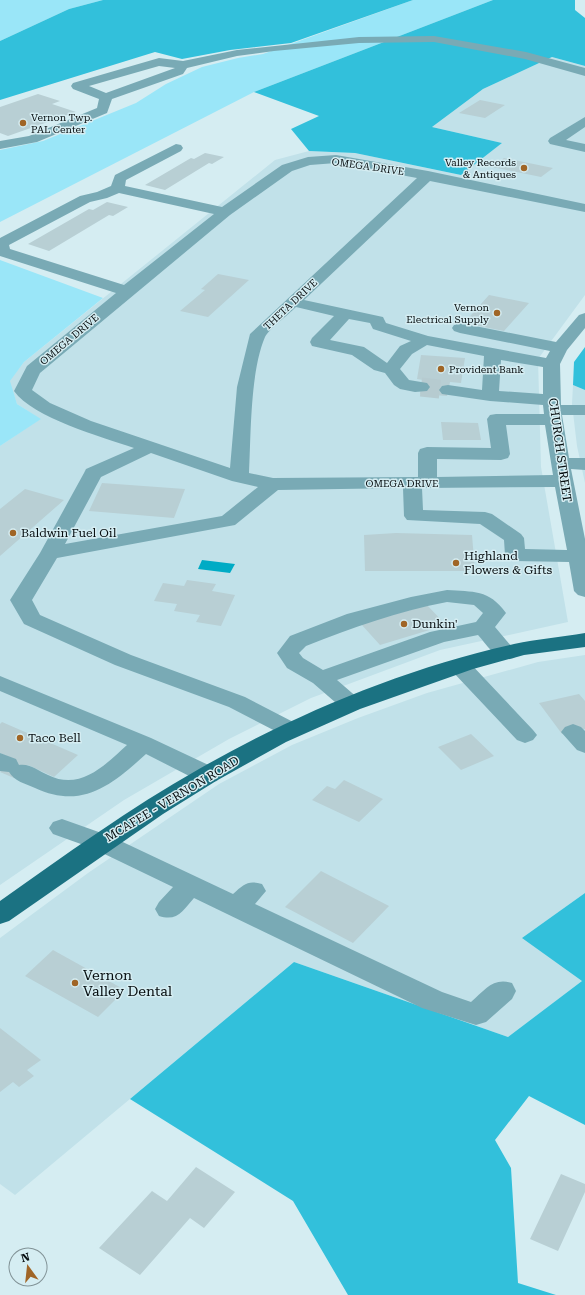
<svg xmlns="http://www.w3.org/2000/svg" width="585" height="1295" viewBox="0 0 585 1295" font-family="'Roboto Serif',serif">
	<rect width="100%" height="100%" fill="#d5edf2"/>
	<path fill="#c1e1e9" d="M552 57 585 66V295L538 359 541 467 568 622 440 650 311 698 229 739 124 800 0 885V446L40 419 17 404 9 381 24 362 275 160 309 151 355 153 461 175 502 143 432 127 483 89Z
		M573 385 585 390V483L577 446 572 404Z
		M585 655V893L523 938 582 981 508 1037 294 962 15 1195 0 1184V938L88 873 219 784 292 745 358 718 427 693 538 662Z"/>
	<path fill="#9ae6f8" d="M0 0H103L69 9 0 41Z
		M413 0H493L254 92 0 222V150L43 141 136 103 166 84 202 67 238 58 263 54Z
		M0 260 103 298 24 362 10 381 17 404 41 419 0 446Z"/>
	<path fill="#32c0db" d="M103 0H413L291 43 230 50 182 59 155 52 0 100V41L69 9Z
		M493 0H575V10L585 18V66L552 57 483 89 432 127 502 143 461 175 355 153 309 151 291 129 319 116 254 92Z
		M585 347V390L573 385 574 362Z
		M585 893V1125L529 1096 495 1140 511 1168 518 1283 556 1295H348L293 1201 130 1099 294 962 508 1037 582 981 522 938Z"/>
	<path fill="#00abc5" d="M202 560 235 564 230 573 198 569Z"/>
	<path fill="#b8cfd4" d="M38 94 60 101 52 104 76 112 8 136 0 133V107Z
		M480 100 505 105 485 118 459 113Z
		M205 153 224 157 212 164 209 163 165 190 145 185 191 158 194 159Z
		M504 158 553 168 541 177 492 167Z
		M107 202 128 207 113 216 109 215 49 251 28 244 89 209 93 210Z
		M218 274 249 280 208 317 180 311 205 290 201 289Z
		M489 295 529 303 504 331 464 323Z
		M421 355 465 358 461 383 450 382 447 396 420 394 423 380 417 379Z
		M441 422 478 423 481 440H443Z
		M102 483 185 489 174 518 89 511Z
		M25 489 64 500 0 556V509Z
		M396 533 472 535 475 571H365L364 535Z
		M187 580 216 584 212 591 235 595 221 626 196 622 200 615 174 611 177 604 154 601 163 583 184 586Z
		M427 605 446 625 380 645 361 624Z
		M579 694 585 701V729L562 734 539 703Z
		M2 722 78 755 54 777 28 765 14 778 0 772 13 759 0 753V724Z
		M471 734 494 756 461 770 438 747Z
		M344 780 383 799 359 822 312 800 327 786 335 789Z
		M321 871 389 906 353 943 285 907Z
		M53 950 125 990 98 1017 25 976Z
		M0 1028 41 1060 27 1070 34 1076 19 1087 13 1082 0 1092Z
		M196 1167 235 1192 204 1228 190 1218 140 1275 99 1248 152 1191 167 1201Z
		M561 1174 585 1184V1192L558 1251 530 1239Z"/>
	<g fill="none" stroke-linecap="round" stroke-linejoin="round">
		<path stroke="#b6cbd0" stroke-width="19" stroke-dasharray="19 10" stroke-linecap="butt" d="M421 387 448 390"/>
		<path fill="#79aab5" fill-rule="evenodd" d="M434 36 526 52 585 68V76L525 59 434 42 359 43 274 51 237 56 187 68 183 74 112 99 107 113 37 142 0 149V141L29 136 97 108 99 99 73 89 71 86 73 83 159 58 183 61 237 50 359 37ZM159 66 175 68 106 93 89 86Z
			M585 117V127L566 140 585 144V152L550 144 548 141 550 138Z
			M176 144 181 145 183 148 181 151 126 180 125 186 222 207 282 165 308 157 336 155 428 171 585 204V212L430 181 304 300 383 317 386 323 428 336 546 358 550 351 460 333 454 331 452 328 454 325 460 323 556 342 579 315 585 313V328L567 350 560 364 561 405H585V415H562L569 458H585V470L571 469 585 539V597L578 595 574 591 569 562 515 561 508 559 505 555 504 540 480 524 407 520 404 516 403 488 278 490 235 525 57 558 32 600 40 615 131 655 245 697 299 725 303 730 299 735 291 738 283 735 229 707 115 665 24 624 10 600 40 553 84 473 86 469 134 448C102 437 33 418 14 391L27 366 116 293 0 256V238L80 196 97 192 111 186 115 175ZM336 163 417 178 250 334 237 387 230 468 91 421 50 403 32 390 40 373 230 215 292 171 310 165ZM119 193 214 214 124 285 10 249 9 245 90 202 107 198ZM296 307 334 316 312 338 310 342 312 346 352 355 374 370 385 373 394 385 400 389 415 392 427 391 430 387 427 383 409 380 400 369 412 354 427 345 484 356 482 390 448 385 442 386 439 390 442 394 490 401 543 405 544 414H496L490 415 487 419 491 448 427 447 420 449 418 453V477L273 478 249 473C251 435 250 372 265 337 269 329 288 315 296 307ZM349 319 370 323 373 329 411 341 400 346 387 363 364 347 330 340ZM501 360 543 367V394L499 391ZM506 425H545L553 475 437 477V459L501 460 508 458 510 454ZM151 453 232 481 258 487 222 516 65 544 101 477ZM555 487 567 550 525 549 524 538 521 534 492 514 485 512 423 510 422 488Z
			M447 590C473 592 489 589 506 613L495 627 517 653 514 658C496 662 489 647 478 635L444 642 337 680 359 699 362 704 359 709 351 711 343 709 313 683 287 668 277 653 290 636 347 614 411 597ZM447 602 474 605 483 613 476 622 430 632 323 670 303 658 299 653 306 646C352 628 398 611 447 602Z
			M460 659 468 661 533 730 537 735 533 740 525 743 517 740 452 671 449 666 452 661Z
			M0 676 151 738 217 769 220 775 217 781 208 783 199 781 146 754C112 785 82 810 35 788 26 784 14 781 9 772L0 771V753L16 759 19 765C29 763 39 771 48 775 80 791 104 766 127 745L0 691Z
			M573 724 581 727 585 731V753L577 750 561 732 565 727Z
			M62 819 110 836 233 894C244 884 248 880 262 884L266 891 255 904 442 992 471 1002C485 990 493 977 512 983L516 991 512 999 486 1022 476 1025 422 1008 194 898C183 910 178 922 159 916L155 909 159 902 173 887 92 848 53 834 49 828 53 822Z"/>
		<path fill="#1b7282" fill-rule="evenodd" d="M585 633V647L524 655 473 669 360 709 286 742 216 781 163 814 9 921 0 924V901C65 855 130 808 199 769 295 714 405 668 514 644 537 639 561 637 585 633Z"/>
	</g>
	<g fill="#a06526" stroke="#d5edf2" stroke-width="1.5">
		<circle cx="23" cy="123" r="4"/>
		<circle cx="524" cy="168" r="4"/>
		<circle cx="497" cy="313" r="4"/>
		<circle cx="441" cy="369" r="4"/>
		<circle cx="13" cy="533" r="4"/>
		<circle cx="456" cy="563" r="4"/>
		<circle cx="404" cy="624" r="4"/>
		<circle cx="20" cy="738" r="4"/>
		<circle cx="75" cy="983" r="4"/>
	</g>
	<g text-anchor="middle" stroke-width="3" stroke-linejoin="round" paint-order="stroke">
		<g font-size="10" fill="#060d0f" stroke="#d5edf2" text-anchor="start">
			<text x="31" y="121">Vernon Twp.<tspan x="31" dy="12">PAL Center</tspan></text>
			<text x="516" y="166" text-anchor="end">Valley Records<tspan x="516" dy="12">&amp; Antiques</tspan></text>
			<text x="489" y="311" text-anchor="end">Vernon<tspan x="489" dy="12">Electrical Supply</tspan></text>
			<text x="449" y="373">Provident Bank</text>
		</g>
		<g font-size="10" fill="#060d0f" stroke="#d5edf2">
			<text transform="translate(368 166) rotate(8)" y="4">OMEGA DRIVE</text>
			<text transform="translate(290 304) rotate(-43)" y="4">THETA DRIVE</text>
			<text transform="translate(69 339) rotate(-40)" y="4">OMEGA DRIVE</text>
			<text x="402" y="487">OMEGA DRIVE</text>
		</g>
		<g font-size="12" fill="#060d0f" stroke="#d5edf2">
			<text transform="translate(560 450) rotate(82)" y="4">CHURCH STREET</text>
			<text transform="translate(172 799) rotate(-31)" y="4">MCAFEE - VERNON ROAD</text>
		</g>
		<g font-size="12" fill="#060d0f" stroke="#d5edf2" text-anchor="start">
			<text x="21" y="537">Baldwin Fuel Oil</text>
			<text x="464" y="560">Highland<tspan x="464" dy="14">Flowers &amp; Gifts</tspan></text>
			<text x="412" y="628">Dunkin'</text>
			<text x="28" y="742">Taco Bell</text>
		</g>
		<g font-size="14" fill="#060d0f" stroke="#d5edf2" text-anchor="start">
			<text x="83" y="980">Vernon<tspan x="83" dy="16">Valley Dental</tspan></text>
		</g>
	</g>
	<g transform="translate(28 1267) rotate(345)"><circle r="19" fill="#d5edf2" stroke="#829397"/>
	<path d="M0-3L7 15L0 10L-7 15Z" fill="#a06526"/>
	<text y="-6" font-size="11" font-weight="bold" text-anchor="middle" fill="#060d0f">N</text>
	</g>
</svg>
